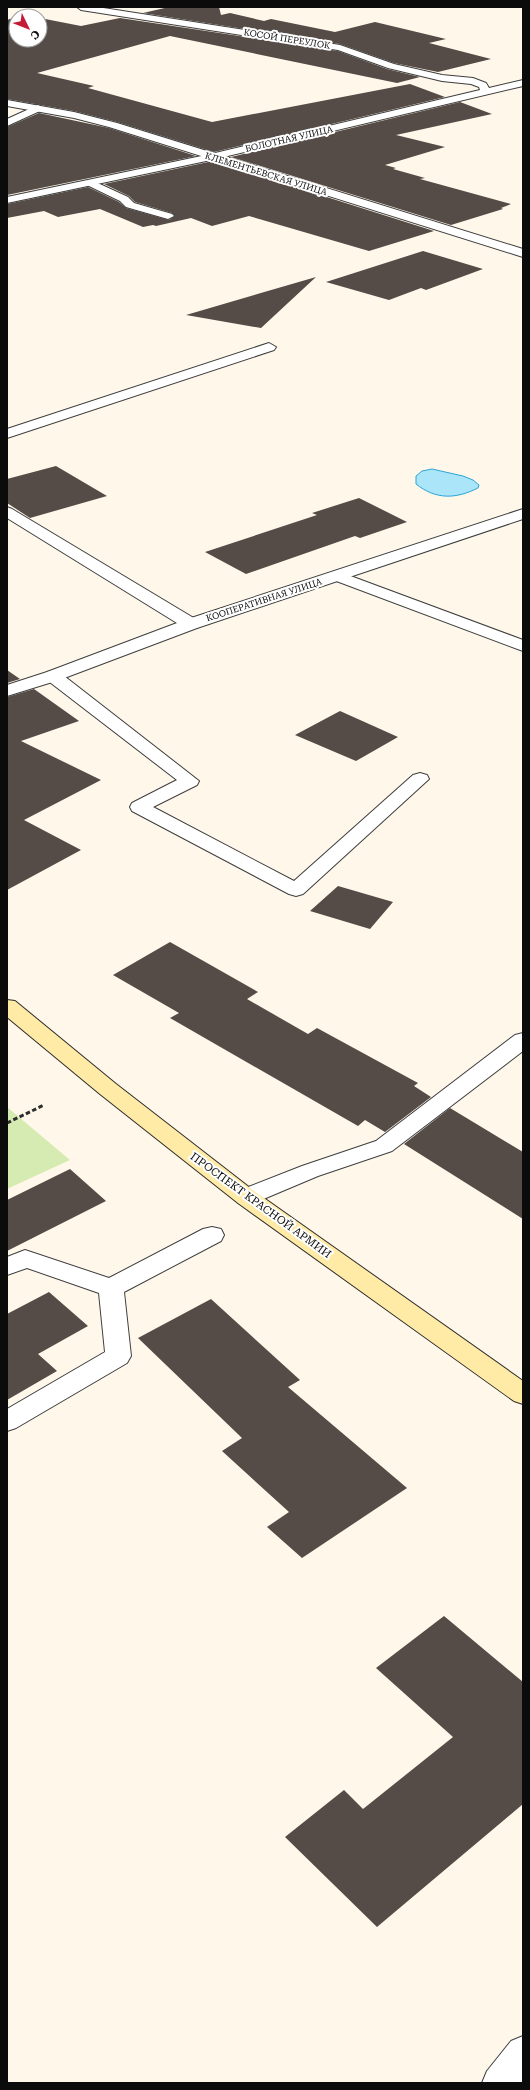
<svg xmlns="http://www.w3.org/2000/svg" width="530" height="2090" viewBox="0 0 530 2090" font-family="'Roboto Serif',serif">
	<rect width="100%" height="100%" fill="#fff8ea"/>
	<path fill="#d6ebb1" d="M7 1107 70 1160 7 1189Z"/>
	<path fill="#aae5fa" stroke="#2da5d6" d="M432 469 463 476 473 480 479 485 478 488C456 499 436 500 416 484V476L422 471Z"/>
	<path fill="#554b47" d="M169 7H219L221 15 230 13 264 21 271 19 335 32 375 22 446 39 429 43 491 59 438 72 394 63 340 44 143 13Z
		M16 17V40H40V18L81 26 120 18 338 51 387 69 420 77 397 83 170 36 37 73 94 86 88 88 212 122 410 84 445 97 214 152 117 122 74 111 7 99V20Z
		M460 102 492 114 396 135 445 147 385 165 396 168 393 169 425 178 420 179 511 204 501 208 503 209 451 225 231 157Z
		M39 113 109 128 196 156 7 195V127Z
		M213 161 434 231 369 251 249 216 212 226 191 218 156 226 153 225 143 227 100 209 58 217 44 211 7 218V204L88 187 119 202 126 208 169 220 175 216 172 213 135 202 129 196 104 184Z
		M423 251 483 269 426 290 421 288 389 300 326 282Z
		M316 277 261 328 186 315Z
		M56 466 107 496 30 518 7 503V479Z
		M359 498 407 522 360 538 355 536 246 574 205 552 317 515 312 513Z
		M7 670 20 679 7 683Z
		M34 689 79 721 21 741 101 780 24 820 81 850 7 890V697Z
		M340 711 398 737 356 761 295 735Z
		M338 886 393 902 370 929 310 911Z
		M170 942 258 992 247 999 308 1034 317 1028 418 1083 414 1086 431 1097 385 1132 365 1120 358 1126 170 1018 179 1013 113 975Z
		M450 1108 523 1152V1219L404 1144Z
		M70 1169 106 1201 7 1251V1200Z
		M49 1292 88 1326 38 1354 57 1371 7 1400V1314Z
		M211 1299 300 1380 288 1387 407 1488 302 1558 267 1527 289 1512 222 1451 242 1438 138 1338Z
		M444 1616 523 1682V1804L377 1927 285 1837 344 1790 363 1809 453 1737 376 1668Z"/>
	<g fill="none" stroke-linecap="round" stroke-linejoin="round">
		<g stroke="#3e3e3e" stroke-width="2">
			<path id="service" d="M38 105 43 108 42 110 7 126V119Z
				M91 180 128 197 134 203 172 214 174 216 168 219 126 207 120 201 87 185 86 183Z
				M269 343 276 347 274 350 7 438V429Z
				M7 507 12 509 197 620 199 624 197 628H185L7 518Z
				M337 571 523 640V651L331 579 329 576 331 573Z
				M53 671 59 672 199 781 197 785 153 807 294 881 413 775 420 773 427 775 429 779 303 894 296 896 289 894 132 811 130 807 132 803 177 780 47 680 44 676 47 672Z
				M523 1033V1051L392 1151 318 1176 254 1203 246 1205 238 1203 234 1197 238 1191 302 1166 376 1141 515 1035Z
				M212 1227 221 1229 224 1235 221 1241 124 1292 131 1356 127 1363 16 1428 7 1431V1409L105 1352 99 1293 27 1268 7 1275V1257L25 1250 109 1278 203 1229Z"/>
		</g>
		<g stroke="#3e3e3e" stroke-width="2">
			<path id="minor" d="M77 7H97L340 45 394 64 442 75 473 78 486 83 489 88 523 80V86L211 160 7 203V197L211 154 480 90 479 87 471 84 442 81 388 68 338 50 81 10Z
				M523 509V519L197 628 59 680 7 696V685L47 672 185 620Z"/>
		</g>
		<g stroke="#3e3e3e" stroke-width="2">
			<path id="tertiary" d="M7 100 74 112 117 123 523 249V257L109 127 74 118 7 106Z
				M523 2036 522 2083H482L487 2071 511 2041Z"/>
		</g>
		<g stroke="#2d2d2d" stroke-width="2">
			<path id="secondary" d="M7 1000 15 1001 116 1084 254 1191 523 1381V1404L514 1401 238 1203 100 1094 7 1017Z"/>
		</g>
		<path stroke="#2d2d2d" stroke-width="3" stroke-dasharray="4.5 2.5" stroke-linecap="butt" d="M7 1123 44 1105"/>
		<use href="#service" fill="#fff" fill-rule="evenodd"/>
		<use href="#minor" fill="#fff" fill-rule="evenodd"/>
		<use href="#tertiary" fill="#fff" fill-rule="evenodd"/>
		<use href="#secondary" fill="#ffeba5" fill-rule="evenodd"/>
	</g>
	<g text-anchor="middle" stroke-width="4" stroke-linejoin="round" paint-order="stroke">
		<g font-size="9" fill="#0b0b0b" stroke="#fff">
			<text transform="translate(287 39) rotate(9)" y="3">КОСОЙ ПЕРЕУЛОК</text>
			<text transform="translate(289 139) rotate(-13)" y="3">БОЛОТНАЯ УЛИЦА</text>
			<text transform="translate(266 174) rotate(17)" y="3">КЛЕМЕНТЬЕВСКАЯ УЛИЦА</text>
			<text transform="translate(264 600) rotate(-18)" y="3">КООПЕРАТИВНАЯ УЛИЦА</text>
		</g>
		<g font-size="11" fill="#0b0b0b" stroke="#fff">
			<text transform="translate(261 1205) rotate(36)" y="4">ПРОСПЕКТ КРАСНОЙ АРМИИ</text>
		</g>
	</g>
	<rect width="530" height="2090" fill="none" stroke="#0b0b0b" stroke-width="16"/>
	<g transform="translate(28 28) rotate(133)"><circle r="19" fill="#ffffff" stroke="#9d9d9d"/>
	<path d="M0-3L7 15L0 10L-7 15Z" fill="#c41b36"/>
	<text y="-6" font-size="11" font-weight="bold" text-anchor="middle" fill="#0b0b0b">С</text>
	</g>
</svg>
